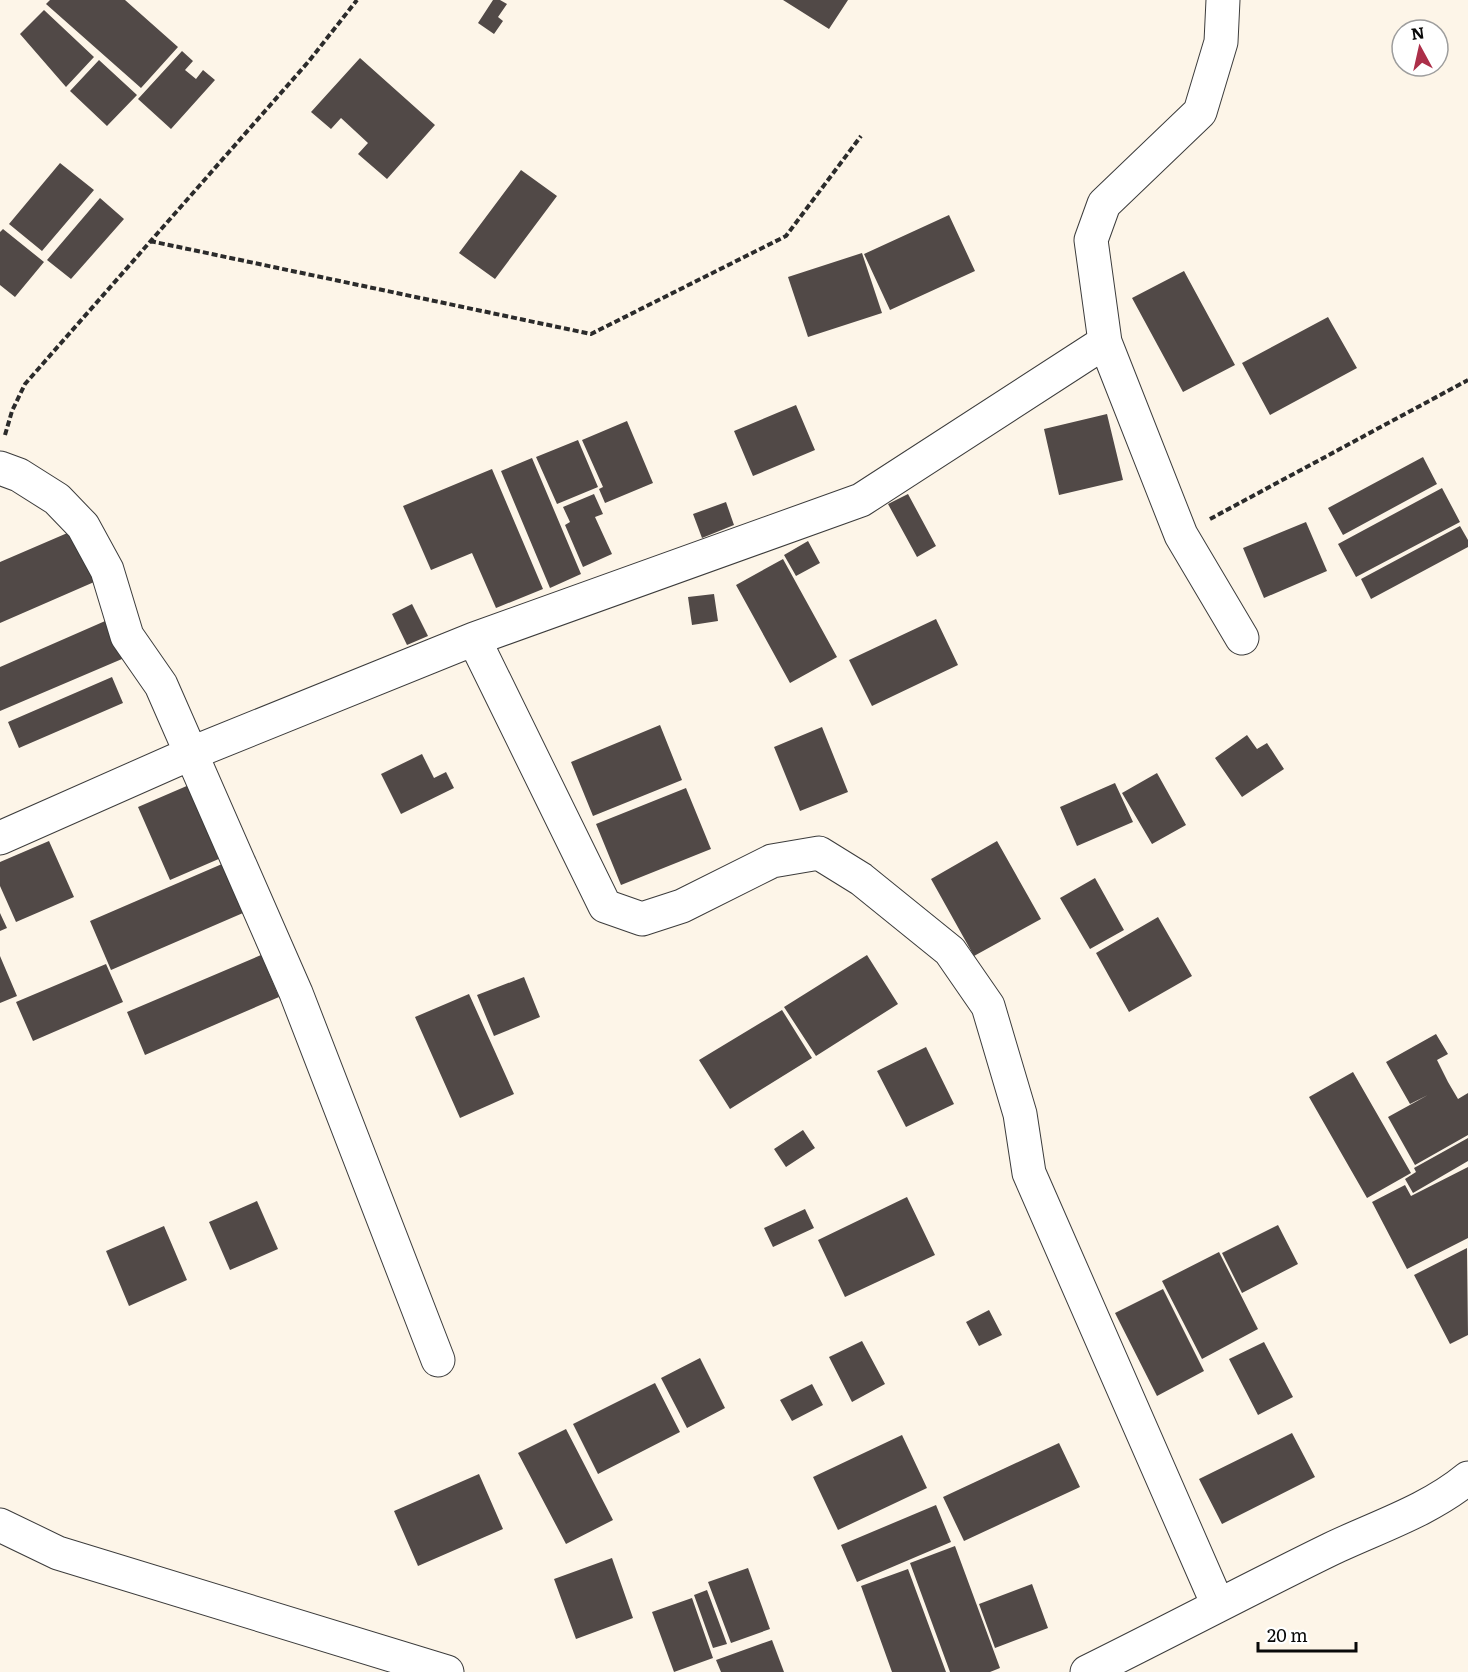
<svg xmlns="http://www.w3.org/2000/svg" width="1468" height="1672" viewBox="0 0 1468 1672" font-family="Literata,serif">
	<rect width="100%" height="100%" fill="#fdf5e8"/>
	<path fill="#514947" d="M50 0H125L178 47 141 88 46 4Z
		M493 0H500L507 4 498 17 503 21 494 34 478 23Z
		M783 0H848L829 29Z
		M44 10 94 57 66 87 20 34Z
		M182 51 193 61 185 70 196 79 203 70 215 80 171 129 138 99Z
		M360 58 435 125 387 179 358 154 368 143 341 118 331 129 311 112Z
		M99 60 137 95 107 126 70 91Z
		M60 163 94 190 42 251 9 224Z
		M521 170 557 196 495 279 459 253Z
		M100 198 124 219 71 279 47 260Z
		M949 215 975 271 890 310 864 254Z
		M3 229 44 262 15 297 0 285V232Z
		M862 253 882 313 808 337 788 277Z
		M1184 271 1235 365 1183 392 1132 298Z
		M1328 317 1357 368 1270 415 1242 363Z
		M796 405 815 450 753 476 734 431Z
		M1107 414 1123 480 1059 495 1044 429Z
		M627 421 653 483 605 503 599 489 603 487 582 440Z
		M578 440 598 487 557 504 536 457Z
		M1423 457 1437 484 1343 535 1328 508Z
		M532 458 581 574 550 588 501 471Z
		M492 469 543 589 496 608 472 553 431 570 403 506Z
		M1442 488 1460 522 1356 577 1338 544Z
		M594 494 603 514 595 517 612 554 583 567 565 525 570 522 563 507Z
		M908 494 936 546 917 557 888 504Z
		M726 502 734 525 702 538 693 514Z
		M1306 522 1327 571 1264 598 1243 548Z
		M1460 526 1468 540V547L1371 599 1361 579Z
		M79 528 101 579 0 623V562Z
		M808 541 820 563 796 576 784 555Z
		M783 559 837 657 790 683 736 585Z
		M714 594 718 621 692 625 688 597Z
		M412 604 428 636 407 645 392 614Z
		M112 618 129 656 0 711V667Z
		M936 619 958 665 872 706 849 660Z
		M112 677 123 703 19 748 8 722Z
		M660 725 682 780 593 816 571 762Z
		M822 727 848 792 800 811 774 747Z
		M1247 735 1257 749 1267 743 1284 769 1242 797 1215 758Z
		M422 754 434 778 446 772 454 788 401 814 381 774Z
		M1157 773 1186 825 1152 844 1122 793Z
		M1115 783 1133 822 1077 846 1060 807Z
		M189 785 221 858 170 880 138 807Z
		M686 788 711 849 621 885 596 824Z
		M49 841 74 897 16 922 0 886V862Z
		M997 841 1041 919 974 956 931 879Z
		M222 864 243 913 111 970 90 921Z
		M1095 878 1124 930 1090 949 1060 898Z
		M0 913 7 928 0 931Z
		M1158 917 1192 976 1129 1012 1096 953Z
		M261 955 279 997 145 1055 127 1012Z
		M867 955 898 1004 816 1056 784 1007Z
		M0 956 17 996 0 1003Z
		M106 964 123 1002 33 1041 16 1002Z
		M524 977 540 1017 494 1036 477 995Z
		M469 994 514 1094 460 1118 415 1017Z
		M782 1010 812 1058 730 1109 699 1060Z
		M1436 1034 1448 1054 1437 1060 1448 1082 1458 1099 1468 1093V1135L1415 1165 1388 1117 1428 1095 1410 1104 1386 1062Z
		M926 1047 954 1104 906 1127 877 1071Z
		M1353 1072 1411 1173 1367 1198 1309 1097Z
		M803 1130 815 1148 786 1167 774 1149Z
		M1468 1138V1161L1413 1193 1405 1179 1416 1172 1414 1168Z
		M1468 1167V1238L1407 1269 1372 1202 1405 1185 1411 1196Z
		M907 1197 935 1255 845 1297 818 1240Z
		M257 1201 278 1249 230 1270 209 1222Z
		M805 1209 814 1228 773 1247 764 1228Z
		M1278 1225 1298 1264 1242 1293 1222 1253Z
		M164 1226 187 1280 129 1306 106 1251Z
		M1467 1248 1468 1335 1450 1344 1414 1275Z
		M1219 1252 1258 1329 1202 1359 1162 1281Z
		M1163 1289 1204 1371 1157 1396 1115 1313Z
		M989 1310 1002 1335 979 1346 966 1322Z
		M862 1341 885 1384 852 1402 829 1357Z
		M1264 1342 1293 1397 1258 1415 1229 1359Z
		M700 1358 725 1408 687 1428 661 1378Z
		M655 1383 680 1432 598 1474 573 1424Z
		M812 1384 823 1405 792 1421 780 1400Z
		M566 1429 613 1520 566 1544 518 1453Z
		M1292 1433 1315 1477 1222 1524 1199 1479Z
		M902 1435 927 1488 838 1530 813 1477Z
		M1059 1443 1080 1487 964 1541 943 1497Z
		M479 1474 503 1529 418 1566 394 1511Z
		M936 1505 951 1542 857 1582 841 1545Z
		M955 1546 1000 1668 990 1672H950L910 1563Z
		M612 1558 633 1618 576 1639 554 1579Z
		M748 1568 770 1629 731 1643 708 1582Z
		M908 1569 946 1672H892L861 1586Z
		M1032 1584 1048 1628 995 1648 979 1604Z
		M707 1590 727 1644 713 1648 694 1595Z
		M692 1598 713 1658 674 1672 652 1612Z
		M772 1640 784 1672H721L716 1660Z"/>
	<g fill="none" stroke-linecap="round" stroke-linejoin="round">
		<g stroke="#3c3c3c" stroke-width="35">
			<path id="minor" d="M1223 0 1221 42 1200 112 1104 204 1091 240 1105 342 1181 535 1242 638
				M0 468 19 475 57 499 83 526 107 570 127 636 161 685 296 993 438 1360
				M474 639 605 906 642 919 682 906 772 861 819 853 861 879 950 951 988 1006 1020 1114 1029 1173 1218 1605
				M0 838 192 753 474 639 861 500 1105 342
				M0 1525 58 1553 447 1672
				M1087 1672C1168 1632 1249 1589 1331 1549 1377 1527 1428 1511 1468 1478"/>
		</g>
		<path stroke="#2b2b2b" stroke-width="4" stroke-dasharray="6 3" stroke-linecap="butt" d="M150 241 591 334 786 236 861 136
			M5 435 12 411 25 384 309 61 357 0
			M1210 519 1468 380"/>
		<use href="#minor" stroke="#fff" stroke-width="33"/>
	</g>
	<g transform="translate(1420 48) rotate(352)"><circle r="28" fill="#ffffff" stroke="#9d9d9d" stroke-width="1.5"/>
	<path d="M0-4.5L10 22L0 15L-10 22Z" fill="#ac2f49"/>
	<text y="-9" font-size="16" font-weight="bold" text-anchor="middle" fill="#090909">N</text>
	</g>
	<path d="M1258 1642v9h98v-9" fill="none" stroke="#090909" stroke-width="3"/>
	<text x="1267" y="1642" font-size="18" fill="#090909" stroke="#ffffff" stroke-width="4.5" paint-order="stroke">20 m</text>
</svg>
